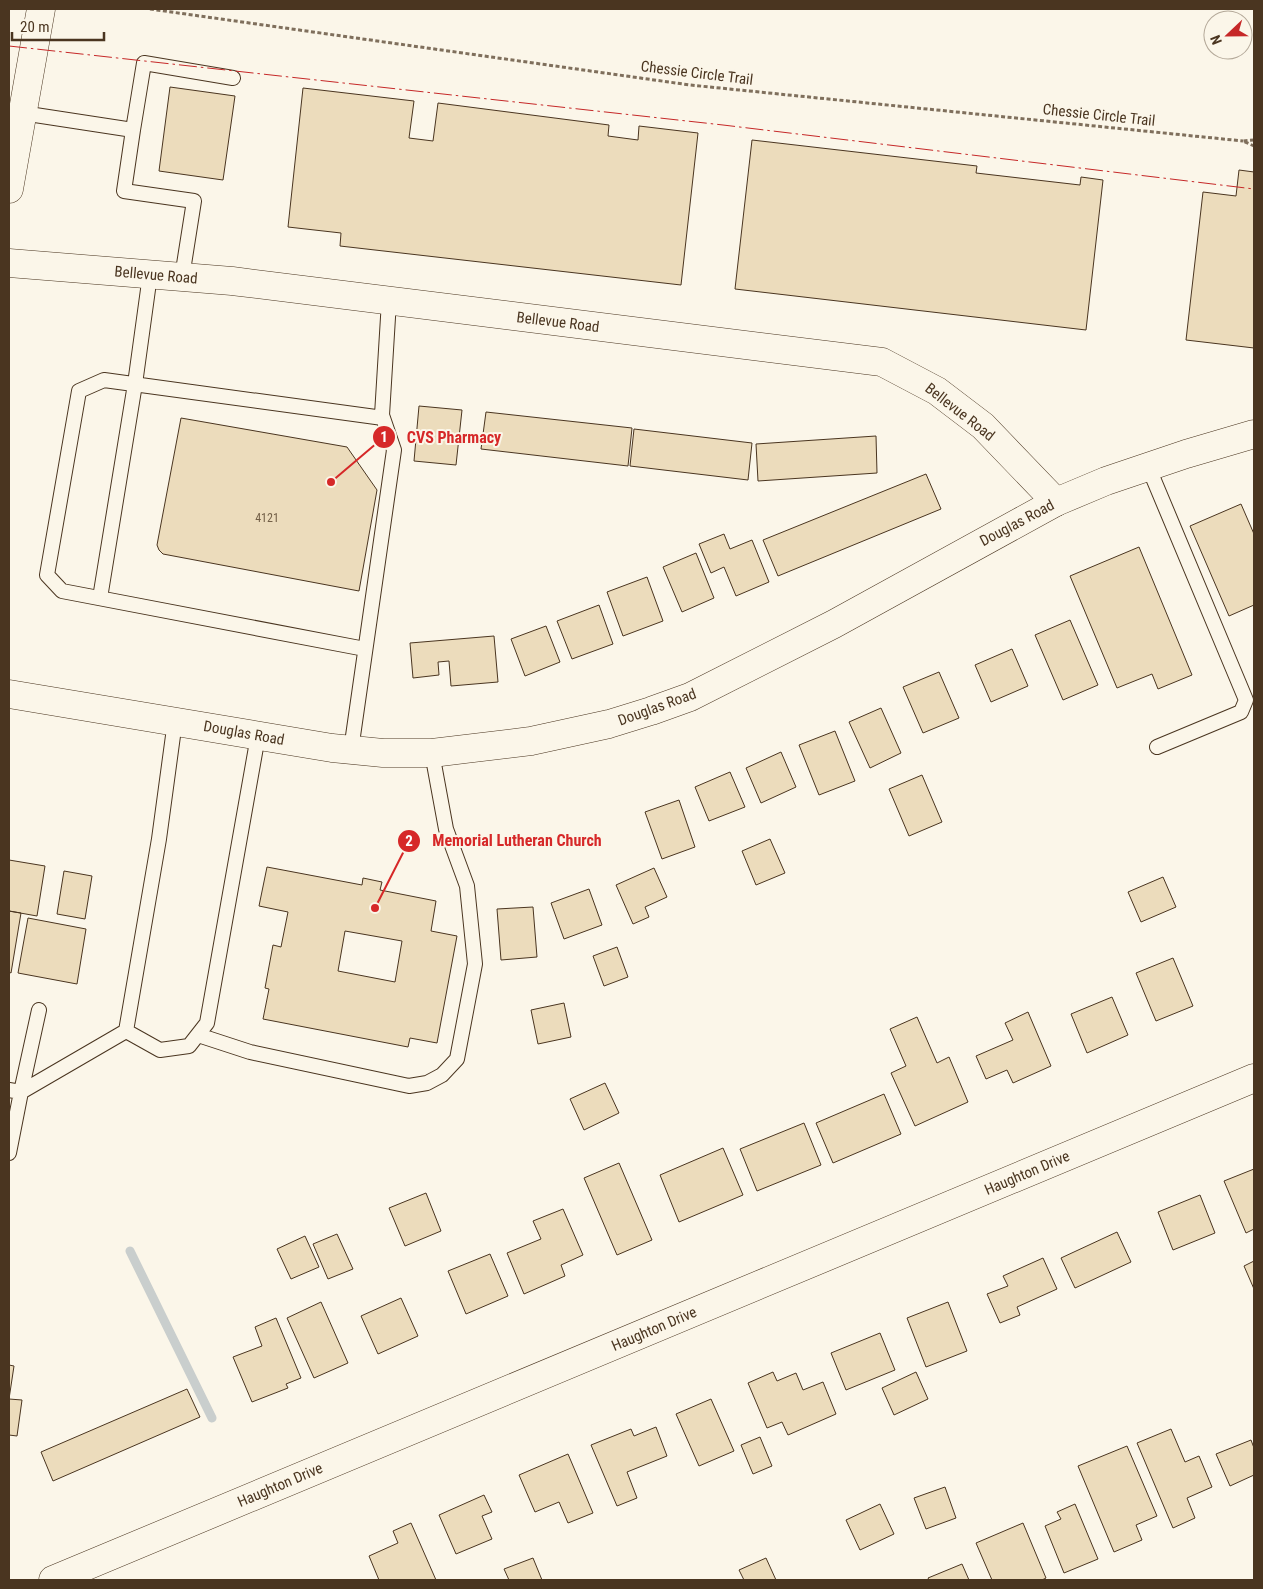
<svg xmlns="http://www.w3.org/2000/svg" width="1263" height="1589" viewBox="0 0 1263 1589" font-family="'Roboto Condensed',sans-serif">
	<rect width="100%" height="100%" fill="#fbf6e9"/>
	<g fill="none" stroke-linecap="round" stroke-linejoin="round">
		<path stroke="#c9cecd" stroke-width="9" d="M130 1251 212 1418"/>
	</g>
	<path fill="#ecdcbc" stroke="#4a3520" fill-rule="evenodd" d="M170 87 235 96 223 180 159 171Z
		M303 88 414 101 409 138 433 141 438 103 609 125 608 136 638 140 639 126 698 133 681 285 340 246 341 233 288 227Z
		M752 140 977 166 976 173 1080 185 1081 177 1103 180 1086 330 735 289Z
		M1239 170 1254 172V348L1186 340 1203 192 1236 196Z
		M419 406 462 410 456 465 414 461Z
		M486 412 632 428 628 466 481 449Z
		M181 418 347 447 377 490 359 591 163 554 159 550 157 545Z
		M634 429 752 443 748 480 630 466Z
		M876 436 877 473 758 481 756 444Z
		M926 474 941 509 778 576 763 540Z
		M1241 504 1254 534V605L1229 616 1190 526Z
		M724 534 730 549 752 540 769 582 736 596 724 567 711 573 699 544Z
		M1139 547 1192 675 1158 689 1152 674 1117 688 1070 576Z
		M696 553 714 598 682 612 663 567Z
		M647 577 663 621 623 636 607 592Z
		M599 605 613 644 572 659 557 621Z
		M1070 620 1098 685 1063 700 1035 635Z
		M546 626 560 662 525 676 511 639Z
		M494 636 498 682 451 686 449 661 438 662 439 675 413 678 410 643Z
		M1012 649 1028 686 991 702 975 665Z
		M939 672 959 718 923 733 903 687Z
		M881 708 901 753 870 768 849 722Z
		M835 731 855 781 819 795 799 745Z
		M781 752 796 787 761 803 746 768Z
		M730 772 745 807 709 821 695 787Z
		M922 775 942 822 909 836 889 789Z
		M679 800 695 847 662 859 645 812Z
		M770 839 785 873 756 885 742 851Z
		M9 860 45 866 37 916 9 911Z
		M267 867 362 885 363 878 382 882 380 890 436 901 431 931 457 936 437 1043 410 1038 408 1047 263 1019 269 989 265 988 273 945 281 947 288 912 259 906ZM345 931 402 941 395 982 338 971Z
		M654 868 667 897 645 907 649 917 633 924 616 885Z
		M64 871 92 876 85 919 57 914Z
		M1163 877 1176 907 1141 922 1128 892Z
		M589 889 602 925 564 939 551 903Z
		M533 907 537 957 501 960 497 909Z
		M9 911 21 913 11 973 9 972Z
		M28 918 86 929 77 984 18 973Z
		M617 947 628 977 604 986 593 956Z
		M1173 958 1193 1006 1156 1021 1136 973Z
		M1112 997 1128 1035 1087 1053 1071 1014Z
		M564 1003 571 1037 538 1044 531 1010Z
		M1028 1012 1051 1066 1013 1083 1007 1070 986 1079 976 1056 1013 1040 1005 1023Z
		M917 1017 937 1063 949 1057 968 1102 915 1126 891 1073 906 1066 890 1029Z
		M605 1083 619 1113 584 1130 570 1099Z
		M884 1094 901 1134 833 1163 816 1123Z
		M804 1123 821 1165 757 1191 740 1149Z
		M723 1148 743 1195 679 1222 660 1175Z
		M619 1163 652 1240 617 1255 584 1178Z
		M1254 1169V1229L1246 1233 1224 1181Z
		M426 1193 441 1231 405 1246 389 1208Z
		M1200 1195 1215 1233 1173 1250 1158 1212Z
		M563 1209 583 1255 561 1265 565 1276 524 1294 507 1253 541 1239 533 1221Z
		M1117 1232 1131 1262 1075 1288 1061 1258Z
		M337 1234 353 1269 328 1279 313 1244Z
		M305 1236 319 1267 291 1279 277 1249Z
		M490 1254 508 1296 466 1314 448 1271Z
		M1043 1258 1057 1289 1017 1307 1020 1315 1000 1323 987 1294 1008 1286 1003 1276Z
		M1254 1261V1289L1244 1266Z
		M401 1298 418 1336 378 1354 361 1316Z
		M321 1302 348 1363 314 1378 287 1318Z
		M948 1302 967 1351 926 1367 907 1318Z
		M276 1318 301 1378 286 1384 288 1388 252 1402 233 1357 262 1346 255 1327Z
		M880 1333 895 1370 846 1390 831 1353Z
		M9 1365 14 1366 9 1399 22 1400 17 1436 9 1435Z
		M773 1372 777 1381 796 1373 803 1390 823 1382 836 1414 788 1435 782 1422 767 1428 748 1383Z
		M916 1372 928 1399 894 1415 882 1388Z
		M187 1389 200 1417 53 1481 41 1452Z
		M711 1399 734 1451 699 1466 676 1414Z
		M656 1427 667 1456 627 1472 637 1498 617 1506 591 1445 631 1429 634 1436Z
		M1171 1429 1185 1462 1199 1456 1212 1487 1187 1498 1195 1518 1173 1528 1137 1443Z
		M760 1437 772 1466 753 1474 741 1445Z
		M1251 1440 1254 1448V1475L1230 1486 1216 1454Z
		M1127 1446 1157 1516 1136 1525 1142 1540 1114 1552 1078 1466Z
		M568 1454 593 1513 568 1523 559 1502 535 1512 519 1475Z
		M945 1487 956 1518 926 1529 914 1498Z
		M484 1495 492 1512 482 1516 492 1539 456 1554 439 1515Z
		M880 1504 894 1534 860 1550 846 1520Z
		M1075 1504 1098 1559 1064 1573 1045 1526 1061 1519 1057 1512Z
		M411 1523 436 1580H379L369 1556 398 1543 393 1531Z
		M1023 1523 1046 1578 1042 1580H992L976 1543Z
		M533 1558 542 1580H509L504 1569Z
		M766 1558 776 1580H744L739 1570Z
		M962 1564 969 1580H929L928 1578Z"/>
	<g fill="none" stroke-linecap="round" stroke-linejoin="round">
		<g stroke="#4a3520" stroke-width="16">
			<path id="lane" d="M22 113 133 130 124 191 194 201 182 277
				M133 130 144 63 233 78
				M1148 466 1246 700 1241 712 1157 747
				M100 598 135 384 150 275
				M365 649 62 591 47 575 79 391 104 380 383 418
				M175 721 159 839 126 1031 160 1050 189 1046 207 1023 258 736
				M351 750 394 450 382 415 389 301
				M198 1035 250 1052 409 1086 427 1083 442 1075 457 1059 475 964 467 886 446 829 432 753
				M9 1090 21 1092 39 1010
				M9 1153 21 1092 126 1031"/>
		</g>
		<g stroke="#4a3520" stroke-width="29">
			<path id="street" d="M9 263 232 281 882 362 937 391 983 426 1056 502
				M53 1580 1254 1078"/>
		</g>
		<g stroke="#4a3520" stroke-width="29">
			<path id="secondary" d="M9 694 332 748 383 753H432L531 741 609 724 651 711 690 697 834 624 1056 502 1106 481 1186 454 1254 434"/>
		</g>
		<g stroke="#4a3520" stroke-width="29">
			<path id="primary" d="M9 189 41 9"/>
		</g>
		<path stroke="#7f6f5c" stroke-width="3" stroke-dasharray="4 2.5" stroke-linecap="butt" d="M150 9 690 85 1243 141
			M1254 140 1243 141 1254 146"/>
		<use href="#lane" stroke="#fbf6e9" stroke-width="14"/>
		<use href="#street" stroke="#fbf6e9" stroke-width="28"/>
		<use href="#secondary" stroke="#fbf6e9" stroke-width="28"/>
		<use href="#primary" stroke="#fbf6e9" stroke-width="28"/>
		<path stroke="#c62828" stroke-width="1" stroke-dasharray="18 4 2.5 4" stroke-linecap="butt" d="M9 46 723 125 1254 189"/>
	</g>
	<g text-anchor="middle" stroke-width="4" stroke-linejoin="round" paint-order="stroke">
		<g font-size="12" fill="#725f47">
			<text x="267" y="522">4121</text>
		</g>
		<g font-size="15" fill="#4a3520" stroke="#fbf6e9">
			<text transform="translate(697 73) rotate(7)" y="5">Chessie Circle Trail</text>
			<text transform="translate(1099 115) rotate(6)" y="5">Chessie Circle Trail</text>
			<text transform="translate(156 275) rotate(5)" y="5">Bellevue Road</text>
			<text transform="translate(558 322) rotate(7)" y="5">Bellevue Road</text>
			<text transform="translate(960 412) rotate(38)" y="5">Bellevue Road</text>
			<text transform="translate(1017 523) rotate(-28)" y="5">Douglas Road</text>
			<text transform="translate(657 707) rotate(-20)" y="5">Douglas Road</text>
			<text transform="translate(244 733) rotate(10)" y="5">Douglas Road</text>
			<text transform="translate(1027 1173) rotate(-23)" y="5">Haughton Drive</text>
			<text transform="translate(654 1329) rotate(-23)" y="5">Haughton Drive</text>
			<text transform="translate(280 1485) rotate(-23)" y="5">Haughton Drive</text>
		</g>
	</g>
	<path fill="none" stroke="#d62828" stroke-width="2" d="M331 482L384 437M375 908L409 841"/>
	<g fill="#d62828" stroke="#fbf6e9" stroke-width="2">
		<circle cx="331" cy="482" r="5"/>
		<circle cx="375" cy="908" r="5"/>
		<circle cx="384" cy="437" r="12"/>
		<circle cx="409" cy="841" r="12"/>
	</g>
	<g font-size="15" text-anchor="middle" font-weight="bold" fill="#fff">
		<text x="384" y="442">1</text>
		<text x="409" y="846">2</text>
	</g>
	<g font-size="16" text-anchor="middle" font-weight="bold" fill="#d62828" stroke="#fbf6e9" stroke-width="4" stroke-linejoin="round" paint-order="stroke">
		<text x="454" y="443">CVS Pharmacy</text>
		<text x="517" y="846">Memorial Lutheran Church</text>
	</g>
	<rect width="1263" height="1589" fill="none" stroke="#4a3520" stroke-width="20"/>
	<g transform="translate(1228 35) rotate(248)"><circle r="24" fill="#fbf6e9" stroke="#b4a999"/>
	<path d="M0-4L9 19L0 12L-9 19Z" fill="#c62828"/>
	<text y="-8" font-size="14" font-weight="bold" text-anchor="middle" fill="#4a3520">N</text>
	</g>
	<path d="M12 32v8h92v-8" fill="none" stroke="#4a3520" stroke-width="2.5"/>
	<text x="20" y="32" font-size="15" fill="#4a3520" stroke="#fbf6e9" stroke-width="4" paint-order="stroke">20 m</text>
</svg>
